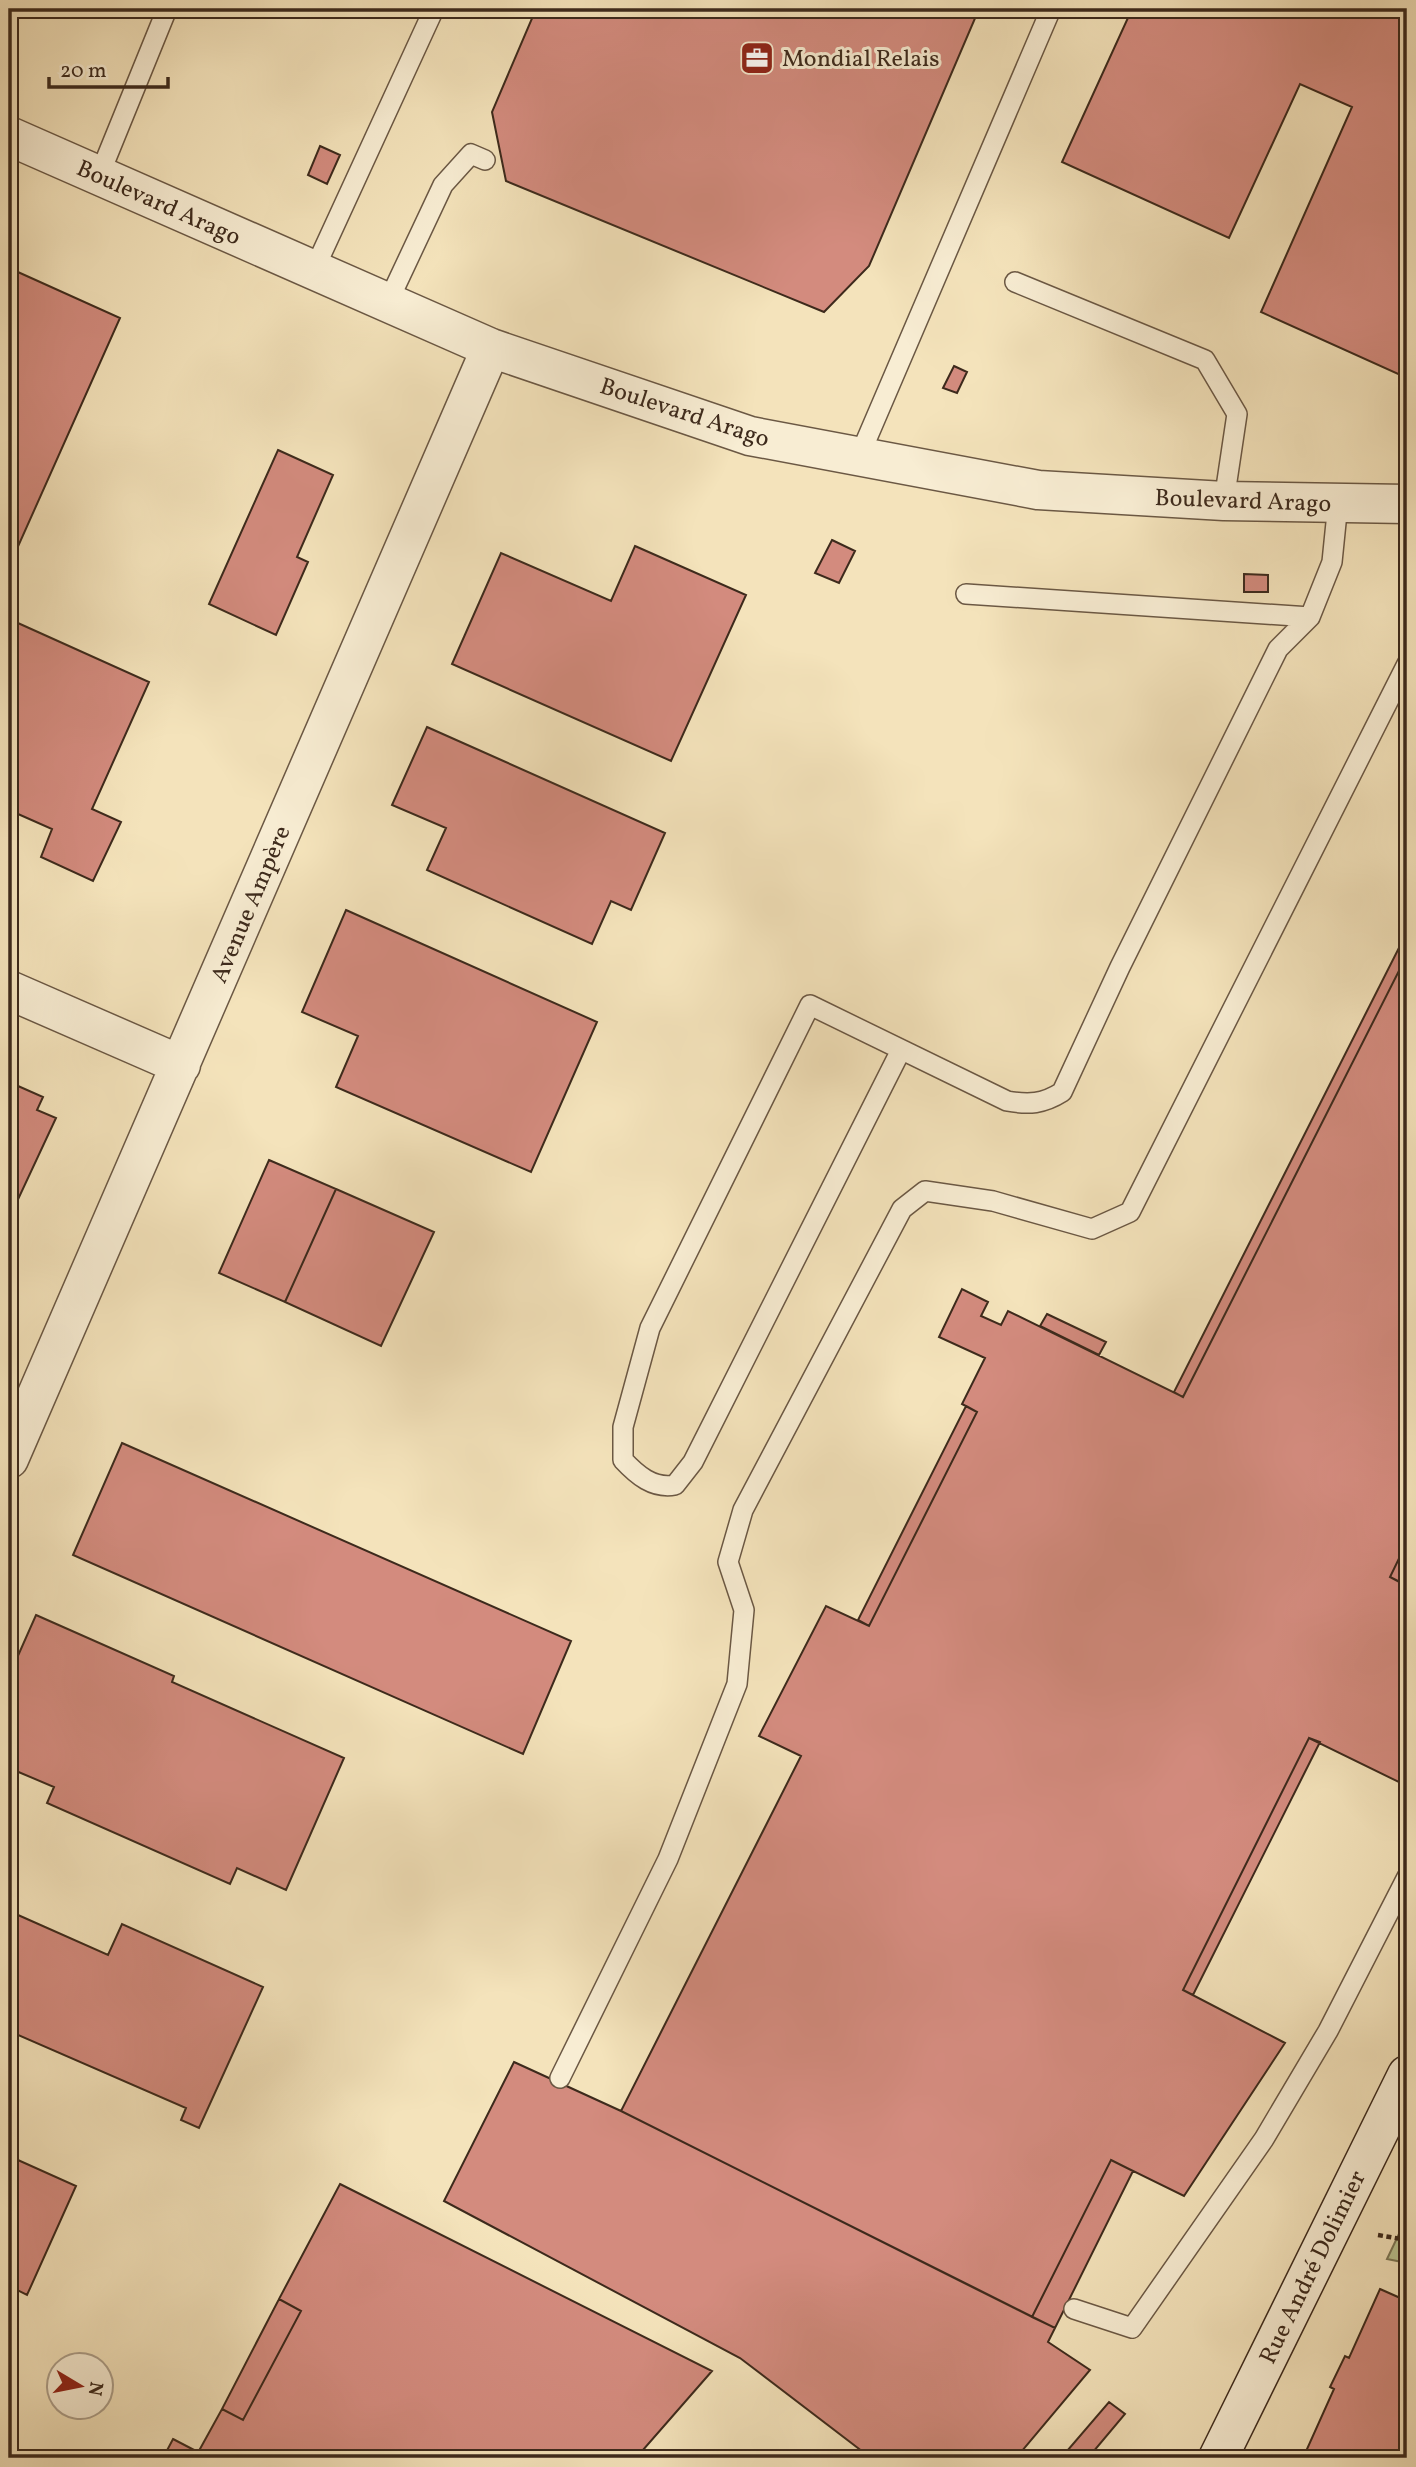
<svg xmlns="http://www.w3.org/2000/svg" width="1416" height="2467" viewBox="0 0 1416 2467" font-family="Vollkorn,serif">
	<rect width="100%" height="100%" fill="#f4e3bb"/>
	<filter id="stains"><feTurbulence type="fractalNoise" baseFrequency=".00286" numOctaves="4"/><feColorMatrix values="0 0 0 0 .2 0 0 0 0 .09 0 0 0 0 .02 0 0 0 .5 -.17"/></filter>
	<radialGradient id="worn" r=".72"><stop offset=".6" stop-color="#630" stop-opacity="0"/><stop offset="1" stop-color="#630" stop-opacity=".3"/></radialGradient>
	<path fill="#bac491" stroke="#7c7756" stroke-width="2" d="M1407 2217V2263L1387 2259Z"/>
	<path fill="#d38b7e" stroke="#3d2a1c" stroke-width="2" d="M536 9H979L869 266 824 312 506 181 492 112Z
		M1132 9H1407V378L1261 312 1352 107 1300 84 1229 238 1062 162Z
		M320 146 340 155 327 184 308 175Z
		M9 268 120 318 16 551 9 548Z
		M954 366 967 372 957 393 943 388Z
		M278 450 333 475 297 557 308 562 276 635 209 604Z
		M832 540 855 551 839 583 815 573Z
		M635 546 746 595 671 761 452 664 501 553 611 601Z
		M1244 574 1268 575V592H1244Z
		M9 619 149 682 92 809 121 822 93 881 41 857 52 829 9 810Z
		M427 727 665 833 631 910 611 901 592 944 427 870 446 828 392 805Z
		M346 910 597 1022 531 1172 336 1087 358 1036 302 1012Z
		M1407 932V955L1183 1397 1174 1392Z
		M1407 955V1542L1390 1577 1407 1586V1786L1309 1738 1183 1990 1285 2043 1184 2196 1111 2160 1032 2317 621 2111 801 1756 759 1736 826 1606 869 1626 977 1412 962 1404 985 1358 939 1337 962 1289 988 1302 981 1316 1001 1325 1008 1311 1183 1397Z
		M9 1082 43 1097 37 1110 56 1118 14 1208 9 1206Z
		M269 1160 336 1189 285 1302 219 1273Z
		M336 1189 434 1232 381 1346 285 1302Z
		M1047 1314 1106 1342 1099 1355 1040 1326Z
		M966 1406 977 1412 869 1626 858 1620Z
		M122 1443 571 1641 523 1754 73 1555Z
		M1407 1542V1567L1400 1582 1390 1577Z
		M36 1615 174 1676 172 1682 344 1758 286 1890 237 1868 230 1884 47 1803 54 1787 9 1768V1676Z
		M1309 1738 1320 1742 1193 1995 1183 1990Z
		M9 1911 108 1955 122 1924 263 1987 199 2128 181 2120 186 2108 9 2031Z
		M514 2062 621 2111 1055 2328 1048 2342 1090 2370 1016 2458H871L740 2358 444 2201Z
		M9 2156 76 2186 27 2295 9 2286Z
		M1111 2160 1133 2171 1055 2328 1032 2317Z
		M340 2184 712 2371 636 2458H195L222 2409 243 2420 301 2311 279 2299Z
		M1380 2289 1407 2301V2458H1303L1334 2389 1330 2387 1345 2356 1349 2358Z
		M279 2299 301 2311 243 2420 222 2409Z
		M1109 2402 1125 2414 1088 2458H1061Z
		M173 2439 198 2452 195 2458H163Z"/>
	<g fill="none" stroke-linecap="round" stroke-linejoin="round">
		<g stroke="#6b5844" stroke-width="22">
			<path id="lane" d="M99 176 167 9
				M314 270 434 9
				M1015 282 1205 360 1237 414 1224 501
				M388 302 443 185 471 154 485 160
				M859 457 1051 9
				M966 594 1310 617
				M901 1050 693 1462 675 1485C653 1489 637 1475 623 1460V1427L650 1328 810 1005 1007 1101C1029 1105 1043 1104 1062 1092L1120 967 1278 649 1310 617 1332 562 1338 503
				M560 2078 668 1859 737 1684 744 1610 728 1562 743 1510 902 1209 925 1191 993 1201 1092 1229 1130 1212 1407 664
				M1074 2309 1132 2328 1264 2139 1328 2031 1407 1877"/>
		</g>
		<g stroke="#6b5844" stroke-width="41">
			<path id="street" d="M9 136 491 348 750 436 1038 490 1224 501 1407 504
				M9 990 181 1065
				M9 1459 491 348"/>
		</g>
		<g stroke="#3d2a1c" stroke-width="41">
			<path id="secondary" d="M1218 2458 1407 2075"/>
		</g>
		<path stroke="#3d2a1c" stroke-width="4.5" stroke-dasharray="5 3.5" stroke-linecap="butt" d="M1378 2235 1407 2240"/>
		<use href="#lane" stroke="#f8edd3" stroke-width="19"/>
		<use href="#street" stroke="#f8edd3" stroke-width="38"/>
		<use href="#secondary" stroke="#f8edd3" stroke-width="38"/>
	</g>
	<defs>
		<g id="office-square" transform="scale(1.75)"><rect x="-9" y="-9" width="18" height="18" rx="4" fill="#8f2418" stroke="#f8edd3"/><path d="M-6-3h4V-5.5h4V-3h4V5H-6ZM-1-4.5V-3h2v-1.5ZM-6 0V1H6V0Z" fill="#fff"/></g>
	</defs>
	<g fill-rule="evenodd">
		<use href="#office-square" x="757" y="58"/>
	</g>
	<g text-anchor="middle" stroke-width="6" stroke-linejoin="round" paint-order="stroke">
		<g font-size="24" fill="#3d2a1c" stroke="#f8edd3" text-anchor="start">
			<text x="782" y="66">Mondial Relais</text>
		</g>
		<g font-size="24" fill="#3d2a1c" stroke="#f8edd3">
			<text transform="translate(159 202) rotate(24)" y="8">Boulevard Arago</text>
			<text transform="translate(685 412) rotate(18)" y="8">Boulevard Arago</text>
			<text transform="translate(1243 500) rotate(2)" y="8">Boulevard Arago</text>
			<text transform="translate(250 904) rotate(-67)" y="8">Avenue Ampère</text>
			<text transform="translate(1312 2267) rotate(-64)" y="8">Rue André Dolimier</text>
		</g>
	</g>
	<rect width="1416" height="2467" fill="none" stroke="#f4e3bb" stroke-width="35"/>
	<rect x="10" y="10" width="1395" height="2446" fill="none" stroke="#3d2a1c" stroke-width="3.5"/>
	<rect x="18" y="18" width="1381" height="2432" fill="none" stroke="#3d2a1c" stroke-width="2"/>
	<g transform="translate(80 2386) rotate(100)"><circle r="33" fill="#f8edd3" stroke="#ad9f8a" stroke-width="2"/>
	<path d="M0-5L12 26L0 18L-12 26Z" fill="#8f2418"/>
	<text y="-10" font-size="19" font-weight="bold" text-anchor="middle" fill="#3d2a1c">N</text>
	</g>
	<path d="M49 77v10h119v-10" fill="none" stroke="#3d2a1c" stroke-width="3.5"/>
	<text x="60" y="77" font-size="21" fill="#3d2a1c" stroke="#f8edd3" stroke-width="5" paint-order="stroke">20 m</text>
	<rect width="100%" height="100%" filter="url(#stains)"/>
	<rect width="100%" height="100%" fill="url(#worn)"/>
</svg>
